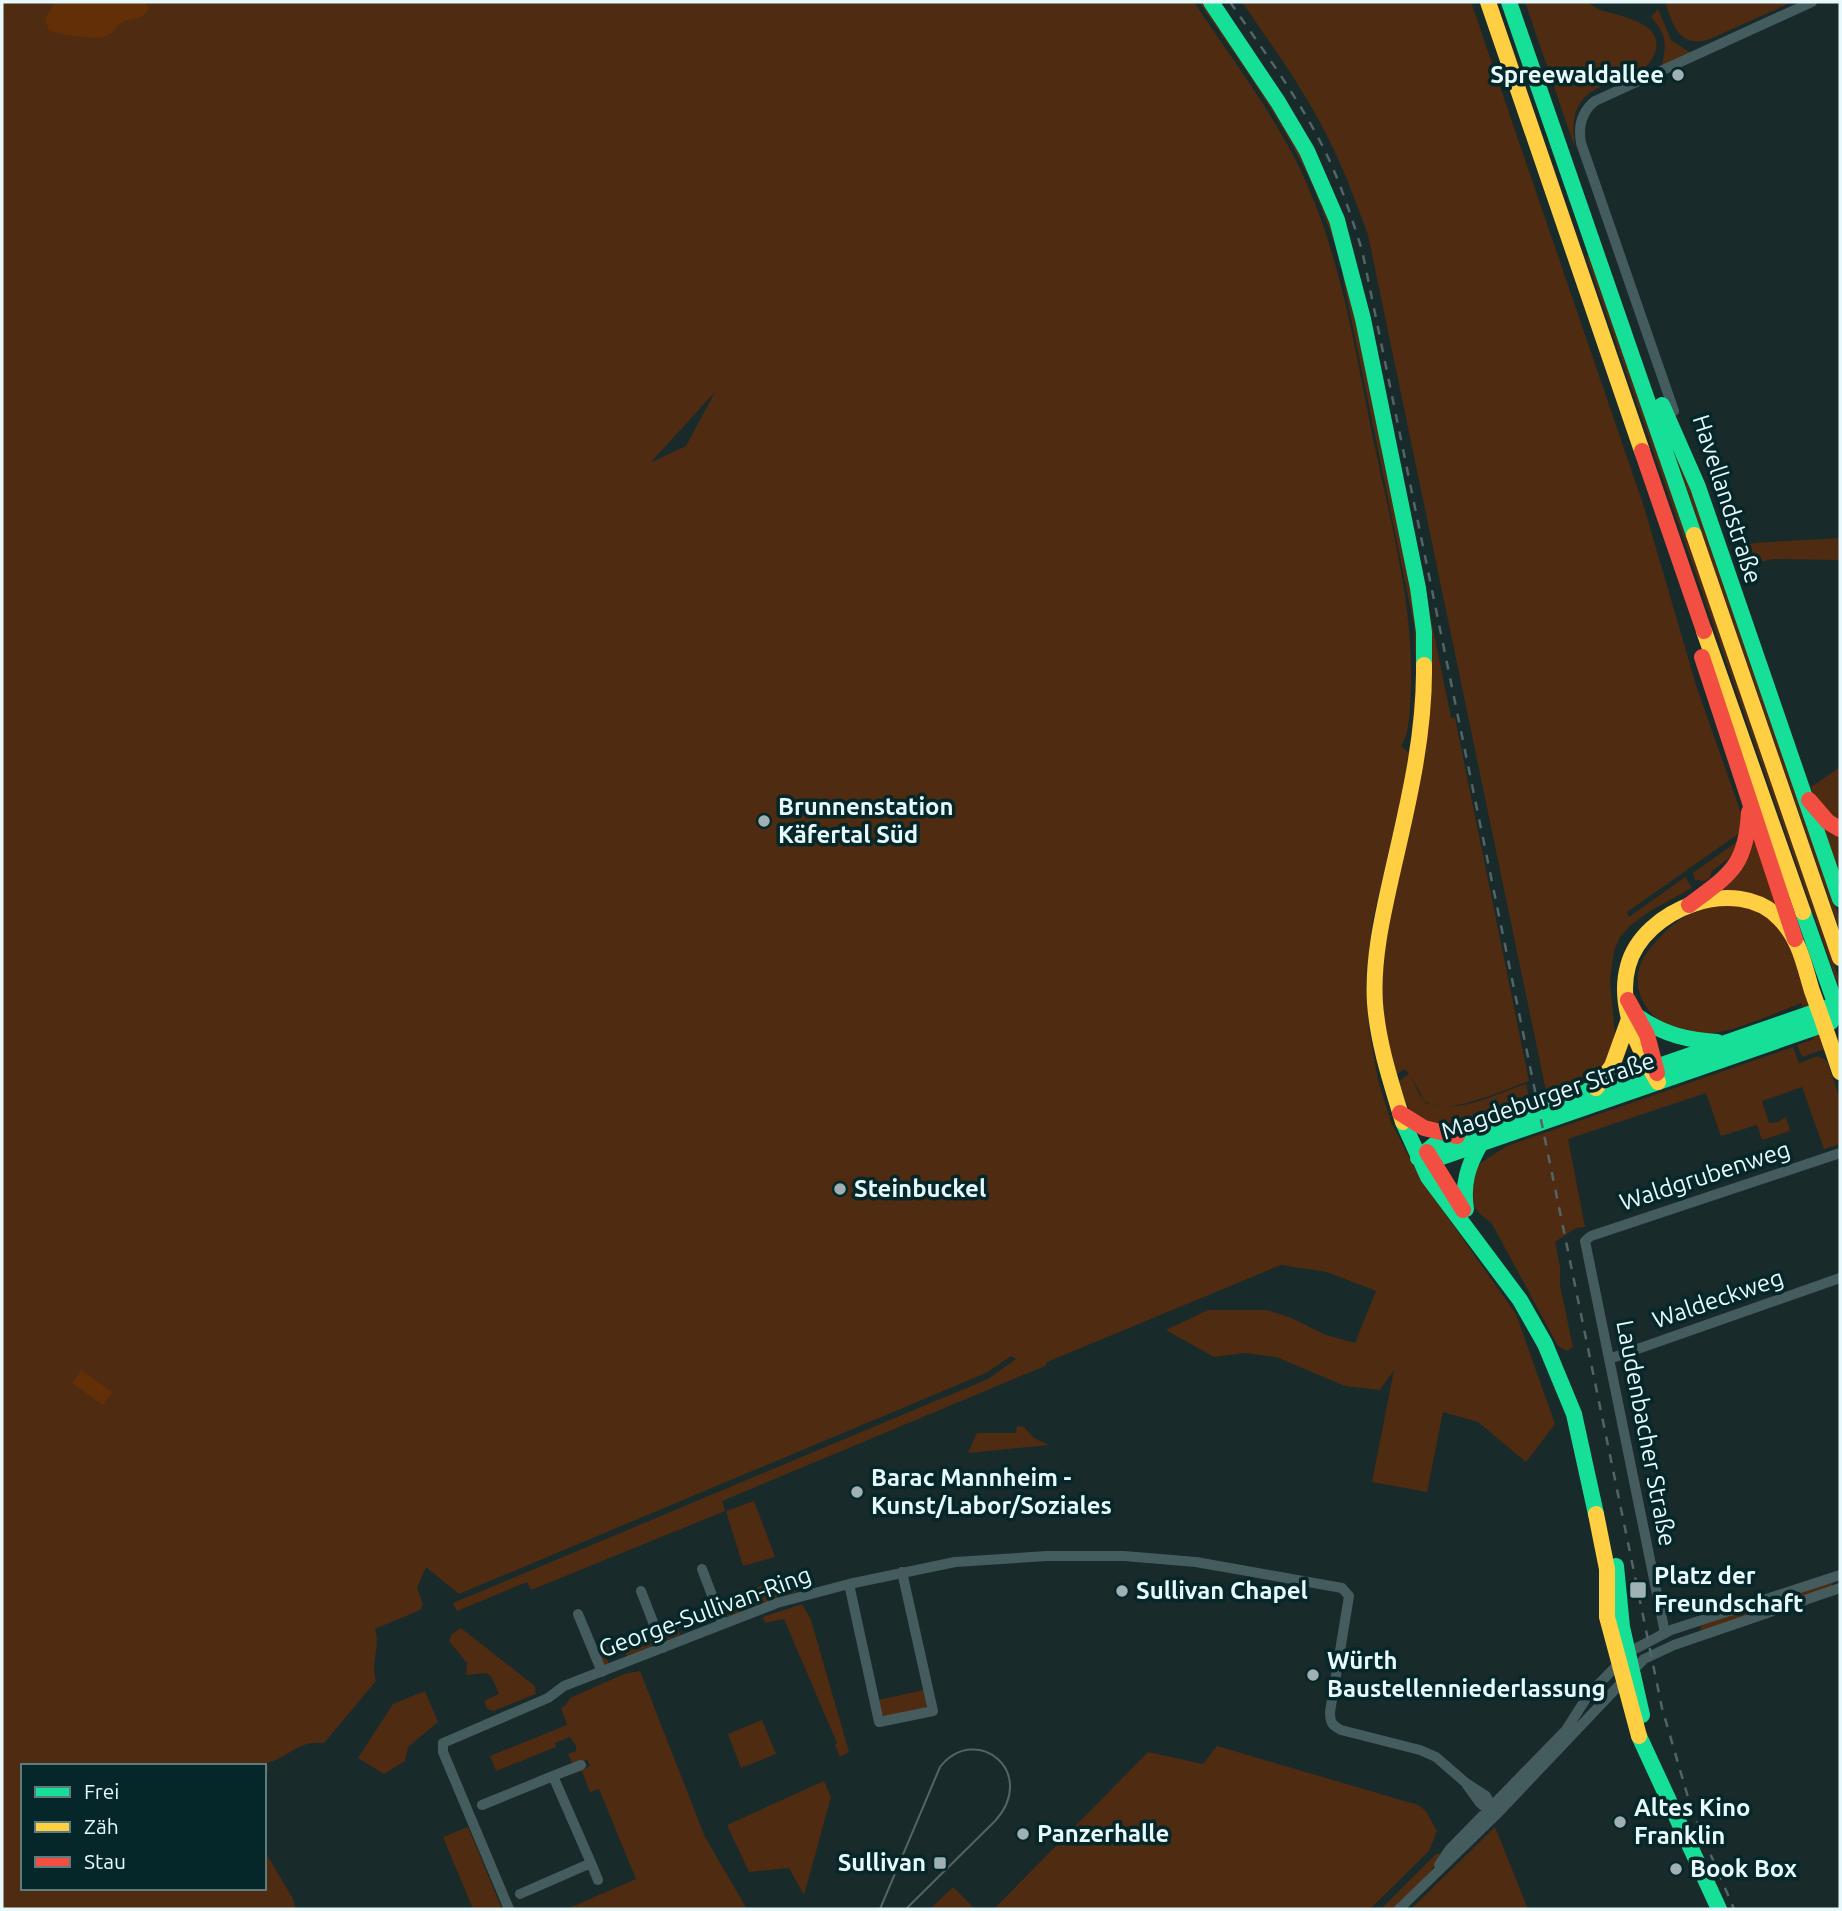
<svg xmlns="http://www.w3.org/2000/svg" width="1842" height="1911" viewBox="0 0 1842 1911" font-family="Ubuntu,sans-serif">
	<rect width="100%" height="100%" fill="#192a2b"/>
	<path fill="#4f2b11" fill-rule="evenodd" d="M2 2H1194C1231 58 1279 120 1306 182 1343 265 1356 356 1374 443 1392 529 1417 617 1410 705 1409 720 1409 733 1401 746L1411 755 1372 924 1366 977 1369 1029 1378 1080 1391 1122 1420 1178 1516 1314 1555 1424 1526 1462 1478 1422 1443 1412 1427 1492 1372 1482 1394 1370 1380 1390 1345 1386 1276 1357 1245 1353 1214 1357 1166 1330 1208 1310H1267L1289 1317 1326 1335 1355 1343 1376 1291 1327 1272 1281 1265 1047 1362 1045 1366 722 1501 725 1511 531 1590 527 1582 457 1611 453 1603 988 1379 1016 1359 1011 1356 986 1373 459 1594 426 1567 417 1588 423 1604 420 1610 375 1629C381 1646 370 1663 376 1681L324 1743C298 1740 291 1756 267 1763L268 1769 264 1775V1766H23V1888H264V1850L292 1897 296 1909H2ZM715 392 686 446 652 462V461Z
		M1199 2H1204L1261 86 1307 165 1342 253 1339 257C1328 226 1318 195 1303 166 1274 108 1235 55 1199 2Z
		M1242 2H1471L1644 507 1696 685 1741 813V832L1627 912 1629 917 1685 877 1692 888 1650 911 1631 925 1620 937 1614 951 1610 980 1615 1035 1602 1071 1580 1086 1547 1096 1368 235C1355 199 1342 164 1324 130 1301 85 1270 43 1242 2Z
		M1525 2C1542 2 1568 0 1584 2 1591 3 1596 9 1603 11 1626 17 1674 26 1650 62 1637 81 1602 80 1585 97 1571 111 1573 130 1575 148Z
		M1665 2H1792L1710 39C1679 49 1673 25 1665 2Z
		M1658 9 1671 40 1691 53 1662 66C1666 44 1668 36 1651 17Z
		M1589 255 1840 982V991L1586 256Z
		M1342 274 1347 275 1383 443 1381 449 1412 587 1420 675 1415 731H1412L1416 675 1414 625Z
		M1675 455 1687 474 1840 919V931Z
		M1840 538V560L1773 559 1739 567 1734 550 1754 543Z
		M1415 540 1451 718H1455L1529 1081C1506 1089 1449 1116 1428 1103 1419 1098 1415 1084 1410 1075L1426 1103C1458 1115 1495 1094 1526 1084L1530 1103C1497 1114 1433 1148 1408 1107 1404 1099 1402 1089 1399 1081L1409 1074 1405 1069 1397 1074 1388 1043 1384 1015 1382 980 1385 948 1393 895 1428 725Z
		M1840 767V883L1819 822 1811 787Z
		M1753 831 1785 916 1707 894Z
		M1738 841 1733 855 1712 871 1709 878 1705 881 1695 880 1693 873Z
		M1738 901 1775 919 1789 944 1825 1049 1802 1057 1797 1045 1814 1039 1801 1003C1770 1015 1725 1037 1692 1034 1657 1031 1623 993 1644 957 1650 947 1661 936 1669 928 1688 911 1714 906 1738 901Z
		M1793 1047 1799 1063 1818 1056 1827 1061 1840 1099V1144L1824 1149 1802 1087 1762 1101 1769 1123 1778 1122 1786 1117 1790 1131 1762 1140 1757 1125 1721 1136 1706 1093 1568 1139 1585 1227 1576 1228 1555 1242 1560 1267V1285L1573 1347 1567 1351 1558 1346 1491 1222C1466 1205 1470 1198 1471 1169L1507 1146Z
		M1017 1426 1024 1427 1034 1438 1049 1445 968 1453 977 1433H1016Z
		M754 1501 775 1557 743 1566 726 1511Z
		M783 1577 793 1581 796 1592 749 1608 744 1593Z
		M1831 1581 1833 1588 1704 1631 1700 1629 1702 1625Z
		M740 1594 746 1610 728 1617 725 1615 719 1602Z
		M802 1604 811 1620 849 1752 840 1757 835 1745 837 1743 784 1619 765 1623 763 1617Z
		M693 1612 696 1620 678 1627 680 1635 665 1641 659 1625Z
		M461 1628 535 1686 536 1694 493 1711 487 1709 484 1701 499 1694 492 1678 487 1673 466 1675 467 1663 449 1641 452 1634Z
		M652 1628 656 1640 652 1646 627 1656 623 1649 606 1656 609 1665 604 1664 597 1651Z
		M640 1671 705 1837 747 1909H567L636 1879 599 1789 590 1792 582 1771 571 1775 590 1766 587 1760 573 1765 568 1754 576 1751V1746L570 1737 555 1743 556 1747 496 1771 490 1756 567 1725 561 1708 565 1706 570 1698 624 1674Z
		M924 1690 927 1705 925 1708 885 1716 881 1714 878 1700Z
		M425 1691 438 1722 408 1747 405 1761 384 1774 358 1758 393 1704Z
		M762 1720 776 1754 741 1768 728 1734Z
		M1217 1746 1418 1805 1426 1811 1437 1831 1429 1851 1370 1909H994L1148 1752 1203 1764Z
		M824 1781 831 1797 804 1895 789 1868 749 1872 727 1825Z
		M468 1827 502 1909H473L443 1837Z
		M1495 1827 1528 1909H1411Z
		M1436 1854H1441L1431 1871 1393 1909H1381Z
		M953 1887 975 1909H930Z"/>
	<path fill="#632f06" d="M55 2H144L149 8C142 22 132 16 121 23 116 26 114 32 109 35 99 42 62 34 49 31L45 19Z
		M81 1370 112 1392 103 1405 72 1383Z"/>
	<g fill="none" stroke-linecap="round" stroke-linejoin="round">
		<path stroke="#455c5e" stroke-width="10" d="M1674 411 1581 143C1578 126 1581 112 1595 101L1812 2
			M1609 1359 1840 1278
			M702 1569 723 1624
			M849 1584 879 1722 933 1711 902 1572
			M641 1591 663 1648
			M578 1614 602 1672
			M1665 1633 1585 1241 1591 1236 1840 1153
			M553 1776 581 1765
			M1467 1785 1480 1803 1494 1814
			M482 1805 553 1776 591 1863 520 1894
			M591 1863 598 1880
			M1439 1865 1449 1850 1566 1730 1589 1694 1631 1651 1671 1630 1840 1575
			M509 1909 443 1752V1743L548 1698 564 1686 777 1603 849 1584 955 1562 1047 1556H1124L1196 1562 1342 1588 1349 1596 1330 1712C1330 1723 1332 1725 1341 1730L1420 1750 1436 1757 1466 1783 1486 1796 1496 1815
			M1399 1909 1496 1815 1644 1659 1674 1645 1840 1588"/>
		<path stroke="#16e098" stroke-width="16" d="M1211 2 1278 102 1307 151 1337 220 1363 319 1418 588 1424 632V665
			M1509 2 1694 535
			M1662 405 1698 487
			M1698 487 1840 899
			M1803 912 1840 1017
			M1640 1018C1665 1035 1688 1040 1717 1042
			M1403 1122 1428 1177 1520 1300 1545 1344 1574 1414 1596 1514
			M1418 1158 1434 1145 1457 1136 1829 1007
			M1418 1158H1439L1831 1022
			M1466 1209C1462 1184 1468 1165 1481 1143
			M1616 1566 1622 1627 1642 1715
			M1639 1736 1719 1909"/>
		<path stroke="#ffcf43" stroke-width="16" d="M1488 2 1642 451
			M1694 535 1840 958
			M1704 631 1803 912
			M1658 1082C1638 1049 1617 1006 1628 966 1643 909 1737 873 1780 919 1800 940 1804 965 1812 991 1822 1018 1831 1045 1840 1072
			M1596 1088 1612 1066 1629 1019
			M1403 1122C1391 1082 1378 1044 1375 1003 1372 957 1384 910 1394 865 1409 800 1425 733 1424 665
			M1596 1514 1607 1569V1617L1639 1736"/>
		<path stroke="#f24e42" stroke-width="16" d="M1642 451 1704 631
			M1702 657 1795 939
			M1809 800 1828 822 1840 829
			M1689 905C1730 874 1746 867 1749 812
			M1628 1000 1647 1035 1657 1073
			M1400 1113 1424 1128 1457 1136
			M1427 1152 1463 1210"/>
		<path stroke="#526465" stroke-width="2" d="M880 1909 940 1767C976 1722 1039 1772 995 1821L906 1909"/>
		<path stroke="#526465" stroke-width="2.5" stroke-dasharray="9 9" stroke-linecap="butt" d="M1230 2C1263 50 1298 97 1324 149 1340 181 1351 216 1362 250L1662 1708 1692 1811 1734 1909"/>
	</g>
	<g fill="#9fb1b2" stroke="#052729" stroke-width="2.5">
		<circle cx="1678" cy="75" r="7"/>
		<circle cx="764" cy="821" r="7"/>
		<circle cx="840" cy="1189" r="7"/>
		<circle cx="857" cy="1492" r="7"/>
		<rect x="1629" y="1581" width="18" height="18" rx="3.5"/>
		<circle cx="1122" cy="1591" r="7"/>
		<circle cx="1313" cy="1675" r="7"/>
		<circle cx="1620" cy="1822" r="7"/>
		<circle cx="1023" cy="1834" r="7"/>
		<rect x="933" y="1856" width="14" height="14" rx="3.5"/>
		<circle cx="1676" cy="1869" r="7"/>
	</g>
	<g text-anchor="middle" stroke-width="7" stroke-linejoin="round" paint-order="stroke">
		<g font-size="24" font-weight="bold" fill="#e7f9fa" stroke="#052729" text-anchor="start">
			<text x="1664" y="83" text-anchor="end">Spreewaldallee</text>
			<text x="778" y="815">Brunnenstation<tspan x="778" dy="28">Käfertal Süd</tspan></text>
			<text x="854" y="1197">Steinbuckel</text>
			<text x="871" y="1486">Barac Mannheim -<tspan x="871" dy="28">Kunst/Labor/Soziales</tspan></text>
			<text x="1654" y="1584">Platz der<tspan x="1654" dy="28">Freundschaft</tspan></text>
			<text x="1136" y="1599">Sullivan Chapel</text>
			<text x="1327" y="1669">Würth<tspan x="1327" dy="28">Baustellenniederlassung</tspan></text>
			<text x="1634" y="1816">Altes Kino<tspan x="1634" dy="28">Franklin</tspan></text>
			<text x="1037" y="1842">Panzerhalle</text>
			<text x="926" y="1871" text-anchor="end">Sullivan</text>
			<text x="1690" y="1877">Book Box</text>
		</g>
		<g font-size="24" fill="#e7f9fa" stroke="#052729">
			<text transform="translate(1727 499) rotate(72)" y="8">Havellandstraße</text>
			<text transform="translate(1548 1096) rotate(-19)" y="8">Magdeburger Straße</text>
			<text transform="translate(1705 1176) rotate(-18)" y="8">Waldgrubenweg</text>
			<text transform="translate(1718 1299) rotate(-19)" y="8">Waldeckweg</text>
			<text transform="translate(1646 1433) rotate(79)" y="8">Laudenbacher Straße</text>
			<text transform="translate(705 1612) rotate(-20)" y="8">George-Sullivan-Ring</text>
		</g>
	</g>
	<rect width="1842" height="1911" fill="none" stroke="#e7f9fa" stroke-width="7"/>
	<rect x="21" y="1764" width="245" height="126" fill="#052729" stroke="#5f7b7d" stroke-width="2"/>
	<rect x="35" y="1787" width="35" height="10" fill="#16e098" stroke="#5f7b7d" stroke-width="2"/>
	<text x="84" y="1799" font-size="21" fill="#e7f9fa">Frei</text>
	<rect x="35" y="1822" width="35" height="10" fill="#ffcf43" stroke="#5f7b7d" stroke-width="2"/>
	<text x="84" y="1834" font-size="21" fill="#e7f9fa">Zäh</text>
	<rect x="35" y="1857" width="35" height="10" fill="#f24e42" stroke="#5f7b7d" stroke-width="2"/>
	<text x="84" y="1869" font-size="21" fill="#e7f9fa">Stau</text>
</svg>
